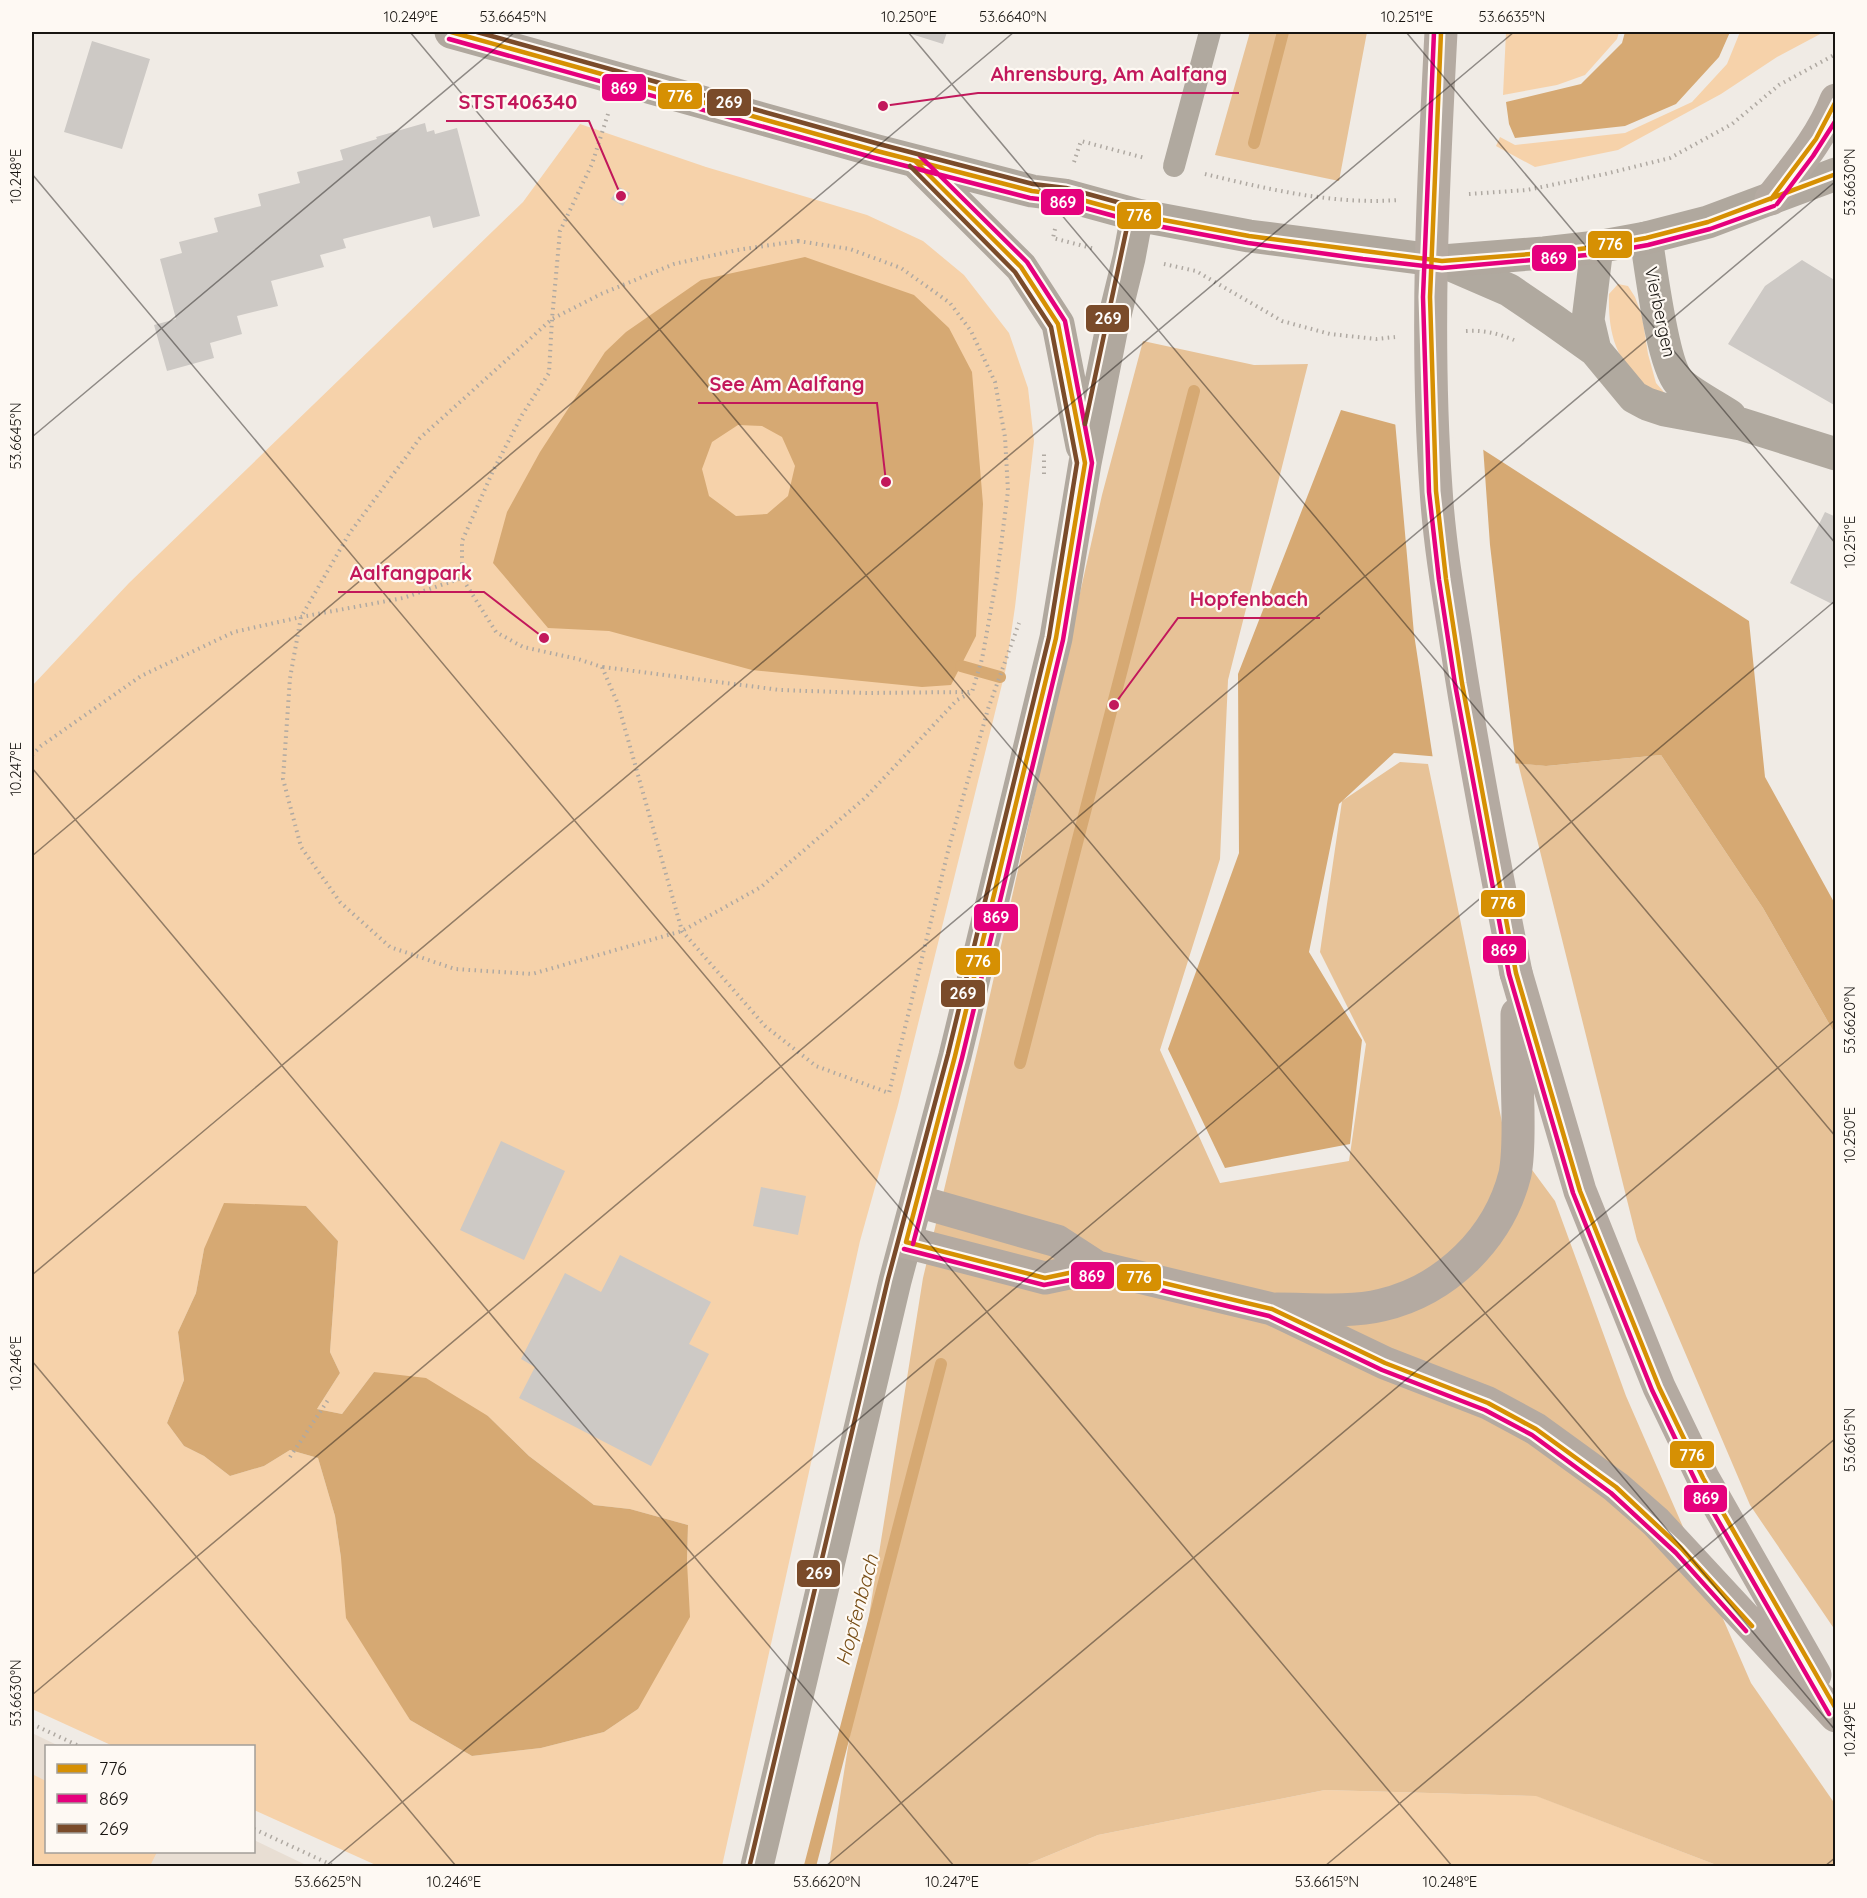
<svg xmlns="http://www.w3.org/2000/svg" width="1867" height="1898" font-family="Quicksand,sans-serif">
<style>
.built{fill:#e8ded3}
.green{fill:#f6d2aa;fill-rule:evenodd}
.forest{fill:#e7c297}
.water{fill:#d6a973;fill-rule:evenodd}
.pier{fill:#f0ebe5}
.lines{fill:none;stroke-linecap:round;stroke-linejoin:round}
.stream{stroke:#d6a973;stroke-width:12}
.building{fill:#cdc9c5}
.path{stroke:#afa9a2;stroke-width:4;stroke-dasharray:1.5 4.5;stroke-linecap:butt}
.lane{stroke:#b0a99f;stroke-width:22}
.street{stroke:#b0a99f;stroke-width:33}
.secondary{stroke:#b0a89e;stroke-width:33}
.primary{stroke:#b4aaa1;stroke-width:33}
.primary-bridge{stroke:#b4aaa1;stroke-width:33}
.bus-1-casing{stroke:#fef9f3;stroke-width:9}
.bus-2-casing{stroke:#fef9f3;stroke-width:9}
.bus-3-casing{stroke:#fef9f3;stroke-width:9}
.bus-1{stroke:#d69003;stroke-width:4.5}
.bus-2{stroke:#e5007d;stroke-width:4.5}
.bus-3{stroke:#7a4b2a;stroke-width:4.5}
.ticks{fill:none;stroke:#181511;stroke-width:1.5;stroke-opacity:0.45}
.labels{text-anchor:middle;stroke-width:4.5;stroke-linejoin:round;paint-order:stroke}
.street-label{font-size:18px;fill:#181511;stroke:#fef9f3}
.water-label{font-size:20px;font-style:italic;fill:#774d15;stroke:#fef9f3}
.leader{fill:none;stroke:#c2185b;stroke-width:2}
.callout-dot{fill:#c2185b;stroke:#fef9f3;stroke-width:2}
.callout-label{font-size:20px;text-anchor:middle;font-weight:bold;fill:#c2185b;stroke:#fef9f3;stroke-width:4.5;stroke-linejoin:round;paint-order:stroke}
.line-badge{stroke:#fef9f3;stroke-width:2}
.badge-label{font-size:16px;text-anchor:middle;font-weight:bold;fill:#fff}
.neatline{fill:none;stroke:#181511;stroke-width:2}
.ticks-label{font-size:15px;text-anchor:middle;fill:#181511}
</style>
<rect width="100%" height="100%" fill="#f0ebe5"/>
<path class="built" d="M32,1733L59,1746H46V1852H254V1840L308,1866H32Z"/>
<path class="green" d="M1506,32H1619L1617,39L1585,75L1557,85L1503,95Z
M1740,32H1824L1777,57L1721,94L1618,150L1535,167L1496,146L1500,137L1515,145L1625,133L1692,102L1727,64Z
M580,124L706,167L867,215L923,241L964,275L1009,333L1028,388L1034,441L1015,607L1006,668L898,1105L860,1241L722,1866H378L254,1810V1746H113L32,1709V686L129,583L523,202ZM271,1206H306L338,1241L330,1352L340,1373L317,1409L342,1414L374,1372L488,1416L529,1456L594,1505L630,1509L688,1525L687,1562L638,1709L604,1732L541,1748L472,1756L410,1720L384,1675L341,1558L335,1516L318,1458L290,1450L264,1466L230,1476L204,1456L184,1446L167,1423L184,1380L178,1332L196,1293L204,1249Z
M1618,284L1628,286L1635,297L1642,316L1648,354L1656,383L1669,398C1661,394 1650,391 1643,385C1615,358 1608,332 1609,294Z
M32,1774L46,1781V1852H157L150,1866H32Z
M1325,1790L1537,1796L1719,1866H1023L1098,1835Z"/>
<path class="forest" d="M1250,32H1367L1339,181L1215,155Z
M1143,341L1254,365L1308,364L1228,680L1220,859L1160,1050L1220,1183L1349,1161L1366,1044L1320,952L1342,801L1400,762L1428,764L1504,1132L1555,1201L1626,1396L1751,1683L1835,1804V1866H1719L1536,1796L1325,1790L1098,1835L1023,1866H829L923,1278L981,1035L1102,495Z
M1661,755L1763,908L1835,1034V1630L1750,1505L1637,1240L1518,763L1546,766Z"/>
<path class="water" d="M1625,32H1730L1719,57L1676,104L1625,126L1515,138L1509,124L1506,102L1581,84L1622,43Z
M805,257L914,295L949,328L972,372L983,504L976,636L951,685L922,687L752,670L609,631L548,628L493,563L507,512L540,452L605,352L626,332L701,280ZM738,425L762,426L782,437L795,466L788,496L767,514L736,516L709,496L702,469L712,442Z
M1341,410L1479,447L1749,621L1765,777L1835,904V1034L1763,908L1661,755L1546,766L1394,753L1339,804L1309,952L1362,1040L1350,1144L1225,1168L1168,1049L1239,853L1238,674Z
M224,1203L306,1206L338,1241L330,1352L340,1373L317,1409L342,1414L374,1372L426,1378L488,1416L529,1456L594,1505L630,1509L688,1525L687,1562L690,1617L638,1709L604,1732L541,1748L472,1756L410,1720L346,1618L341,1558L335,1516L318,1458L290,1450L264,1466L230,1476L204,1456L184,1446L167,1423L184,1380L178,1332L196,1293L204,1249Z"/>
<path class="pier" d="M1395,421L1483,446L1490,545L1516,766L1433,759L1414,634Z"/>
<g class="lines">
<path class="stream" d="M1254,143L1283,32
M961,666L1000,677
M1020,1063L1194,391
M810,1866L941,1364"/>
</g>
<path class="building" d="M905,32H947L943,44Z
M92,41L150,59L122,149L64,132Z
M425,123L427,132L434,130L435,134L457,128L480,216L433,228L430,216L343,239L346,248L320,255L324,267L271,281L278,306L237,316L242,334L210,343L214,358L167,371L154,325L176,319L160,259L182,253L179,242L218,232L214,218L261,206L258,194L300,183L297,172L343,160L340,150L377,139L376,137Z
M619,187L630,193L623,206L611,199Z
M1802,260L1836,281V406L1728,344L1765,286Z
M1825,512L1836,517V606L1790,583Z
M501,1141L565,1171L524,1260L460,1230Z
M761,1187L806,1196L798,1235L753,1226Z
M620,1255L711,1302L689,1344L709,1354L651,1466L519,1398L535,1367L521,1359L565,1273L601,1292Z"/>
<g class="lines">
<path class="path" d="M608,114L592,164L560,231L552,319L549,373L522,415L493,471L462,541V578L496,632L523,647L578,659L602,667L618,704L682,931L765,1026L816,1066L889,1093L950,843L988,709L1019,623
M1074,162L1081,141L1145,158
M1205,174C1267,189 1334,205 1398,200
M1469,194L1527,190L1605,174L1670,158L1732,124L1779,85L1836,54
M1055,229L1053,238L1095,249
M798,241L850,249L901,268L950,303L971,331L995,382L1005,437L1008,491L997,576L982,659L972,692L957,700L865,798L761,887L682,931L532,974L455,969L390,947L340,902L301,847L283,779L290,678L301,617L349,534L420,438L552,319L601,294L674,264L737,250Z
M1164,264L1196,271L1282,321L1330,334L1376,339L1395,337
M1466,331C1483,330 1497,333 1514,340
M1044,474V451
M603,667L780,690L866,693L969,692
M32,755L41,746L141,676L234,632L301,617L403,598L462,578
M290,1457L328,1400
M32,1724L79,1746
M254,1829L334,1866"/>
<path class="lane" d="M1174,166L1210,32"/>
<path class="street" d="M1646,238C1651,268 1662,363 1679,382C1687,391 1718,408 1730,416
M1442,261L1509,290L1553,320L1595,350L1634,397L1647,404L1665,410L1741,424L1836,454
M1595,350L1588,320L1597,247"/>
<path class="secondary" d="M451,32L877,151L1032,191L1064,195L1137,215L1249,236L1442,261L1544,253L1597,247L1646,238L1708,222L1836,174
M916,162L1021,267L1058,324L1082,446
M757,1866L895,1281L955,1056L1056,638L1085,463L1112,327L1129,258L1137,215"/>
<path class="primary" d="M1771,199C1795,168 1822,137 1836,100
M1516,973L1580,1191L1659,1387L1703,1478L1815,1675
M917,1201L1057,1241L1097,1267L1272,1309L1385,1363L1488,1403L1536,1429L1616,1487L1656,1522L1836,1716
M906,1242L1045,1278L1097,1267
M1277,1309C1311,1309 1349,1313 1382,1305C1446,1290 1499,1238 1515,1174C1519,1153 1518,1131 1518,1110C1517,1078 1517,1046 1517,1014"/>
<path class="primary-bridge" d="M1441,32C1433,184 1425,336 1436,489C1439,538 1447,587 1455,636C1472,749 1494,861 1516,973"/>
<g class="bus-1-casing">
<path id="bus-1" d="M451,32L877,151L1032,191L1064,195L1137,215L1249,236L1442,261L1544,253L1597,247L1646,238L1708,222L1836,174
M1441,32L1430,297L1436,491L1446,579L1462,683L1516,973L1580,1191L1659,1387L1703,1478L1836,1709
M1771,199L1816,139L1836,101
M906,1242L955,1056L1056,638L1085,463L1058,324L1021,267L915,161
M906,1242L1045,1278L1097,1267L1272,1309L1385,1363L1488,1403L1536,1429L1616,1487L1681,1548L1752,1626"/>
</g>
<g class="bus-2-casing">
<path id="bus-2" d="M1434,32L1423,297L1429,492L1439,580L1455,684L1509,974L1573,1193L1652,1390L1696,1482L1829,1714
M449,39L875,158L1030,198L1063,202L1136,222L1248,243L1363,259L1442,268L1598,254L1648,245L1710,229L1774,206
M1777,204L1813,156L1836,120
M913,1244L962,1058L1063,640L1092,463L1065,321L1027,262L920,156
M904,1249L1044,1285L1097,1275L1269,1316L1382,1370L1485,1410L1532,1435L1611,1493L1676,1553L1746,1631"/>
</g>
<g class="bus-3-casing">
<path id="bus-3" d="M477,32L879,144L1033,184L1066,188L1139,208
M1085,424L1130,213
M750,1864L888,1279L948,1054L1049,637L1077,463L1051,327L1015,272L910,166"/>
</g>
<use href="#bus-1" class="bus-1"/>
<use href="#bus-2" class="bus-2"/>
<use href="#bus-3" class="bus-3"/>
</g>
<path class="ticks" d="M410,32L1836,1731M908,32L1836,1137M1406,32L1836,544M32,174L1452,1866M32,437L515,32M32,768L954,1866M32,856L1014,32M32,1275L1514,32M32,1361L456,1866M32,1695L1836,181M326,1866L1836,600M826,1866L1836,1019M1325,1866L1836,1438M1825,1866L1836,1857"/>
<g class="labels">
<g class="street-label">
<text transform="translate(1660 312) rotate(78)" y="6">Vierbergen</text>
</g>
<g class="water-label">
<text transform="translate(857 1610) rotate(-75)" y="7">Hopfenbach</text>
</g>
</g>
<path class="leader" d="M883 106L978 93H1239M621 196L589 121H446M886 482L877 403H698M544 638L484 592H338M1114 705L1178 618H1320"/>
<g class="callout-dot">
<circle cx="883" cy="106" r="6"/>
<circle cx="621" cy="196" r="6"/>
<circle cx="886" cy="482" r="6"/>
<circle cx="544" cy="638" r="6"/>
<circle cx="1114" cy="705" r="6"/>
</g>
<g class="callout-label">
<text x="1109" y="81">Ahrensburg, Am Aalfang</text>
<text x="518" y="109">STST406340</text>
<text x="787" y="391">See Am Aalfang</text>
<text x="411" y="580">Aalfangpark</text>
<text x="1249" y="606">Hopfenbach</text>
</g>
<g class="line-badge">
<rect x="601" y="73" width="46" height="29" rx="6" fill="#e5007d"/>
<rect x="657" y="82" width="46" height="28" rx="6" fill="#d69003"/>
<rect x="706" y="88" width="46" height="29" rx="6" fill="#7a4b2a"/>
<rect x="1040" y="188" width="45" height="28" rx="6" fill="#e5007d"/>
<rect x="1116" y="201" width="46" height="29" rx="6" fill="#d69003"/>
<rect x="1587" y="230" width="46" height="29" rx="6" fill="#d69003"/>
<rect x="1531" y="244" width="46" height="28" rx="6" fill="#e5007d"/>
<rect x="1085" y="304" width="45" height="29" rx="6" fill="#7a4b2a"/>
<rect x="1480" y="889" width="46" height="29" rx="6" fill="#d69003"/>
<rect x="973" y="903" width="46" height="29" rx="6" fill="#e5007d"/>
<rect x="1482" y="935" width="45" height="29" rx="6" fill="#e5007d"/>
<rect x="955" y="947" width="46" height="29" rx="6" fill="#d69003"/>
<rect x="940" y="979" width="46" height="29" rx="6" fill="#7a4b2a"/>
<rect x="1070" y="1261" width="45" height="29" rx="6" fill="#e5007d"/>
<rect x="1116" y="1263" width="46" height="29" rx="6" fill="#d69003"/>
<rect x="1669" y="1440" width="46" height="29" rx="6" fill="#d69003"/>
<rect x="1683" y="1484" width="45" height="29" rx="6" fill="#e5007d"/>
<rect x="796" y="1559" width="45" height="29" rx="6" fill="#7a4b2a"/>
</g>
<g class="badge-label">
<text x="624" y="94">869</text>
<text x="680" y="102">776</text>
<text x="729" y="108">269</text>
<text x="1063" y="208">869</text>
<text x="1139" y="221">776</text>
<text x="1610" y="250">776</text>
<text x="1554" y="264">869</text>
<text x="1108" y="324">269</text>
<text x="1503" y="909">776</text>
<text x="996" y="923">869</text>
<text x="1504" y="956">869</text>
<text x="978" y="967">776</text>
<text x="963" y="999">269</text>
<text x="1092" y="1282">869</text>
<text x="1139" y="1283">776</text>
<text x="1692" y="1461">776</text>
<text x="1706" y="1504">869</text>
<text x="819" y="1579">269</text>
</g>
<rect width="1867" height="1898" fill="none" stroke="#fef9f3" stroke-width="66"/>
<rect x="45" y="1745" width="210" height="108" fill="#fef9f3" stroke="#a29e99" stroke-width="1.5"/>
<rect x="57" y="1764" width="30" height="9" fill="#d69003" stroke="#a29e99" stroke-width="1.5"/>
<text x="99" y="1775" font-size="18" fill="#181511">776</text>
<rect x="57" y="1794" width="30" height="9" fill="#e5007d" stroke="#a29e99" stroke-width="1.5"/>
<text x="99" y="1805" font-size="18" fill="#181511">869</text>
<rect x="57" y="1824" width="30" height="9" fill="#7a4b2a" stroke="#a29e99" stroke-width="1.5"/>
<text x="99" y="1835" font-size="18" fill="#181511">269</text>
<rect x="33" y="33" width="1801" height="1832" class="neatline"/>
<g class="ticks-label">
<text x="411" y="22">10.249°E</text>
<text x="513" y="22">53.6645°N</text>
<text x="909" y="22">10.250°E</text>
<text x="1013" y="22">53.6640°N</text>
<text x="1407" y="22">10.251°E</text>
<text x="1512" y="22">53.6635°N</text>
<text transform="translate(16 176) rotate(-90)" y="5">10.248°E</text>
<text transform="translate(1850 182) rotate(-90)" y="5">53.6630°N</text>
<text transform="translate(16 436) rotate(-90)" y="5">53.6645°N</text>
<text transform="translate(1850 542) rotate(-90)" y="5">10.251°E</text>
<text transform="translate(16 769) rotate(-90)" y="5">10.247°E</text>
<text transform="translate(1850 1020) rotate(-90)" y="5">53.6620°N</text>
<text transform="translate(1850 1135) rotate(-90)" y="5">10.250°E</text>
<text transform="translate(16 1363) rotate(-90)" y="5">10.246°E</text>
<text transform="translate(1850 1440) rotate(-90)" y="5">53.6615°N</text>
<text transform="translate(16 1693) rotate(-90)" y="5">53.6630°N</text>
<text transform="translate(1850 1729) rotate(-90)" y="5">10.249°E</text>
<text x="328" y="1887">53.6625°N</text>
<text x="454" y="1887">10.246°E</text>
<text x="827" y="1887">53.6620°N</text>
<text x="952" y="1887">10.247°E</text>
<text x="1327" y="1887">53.6615°N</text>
<text x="1450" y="1887">10.248°E</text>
</g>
</svg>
